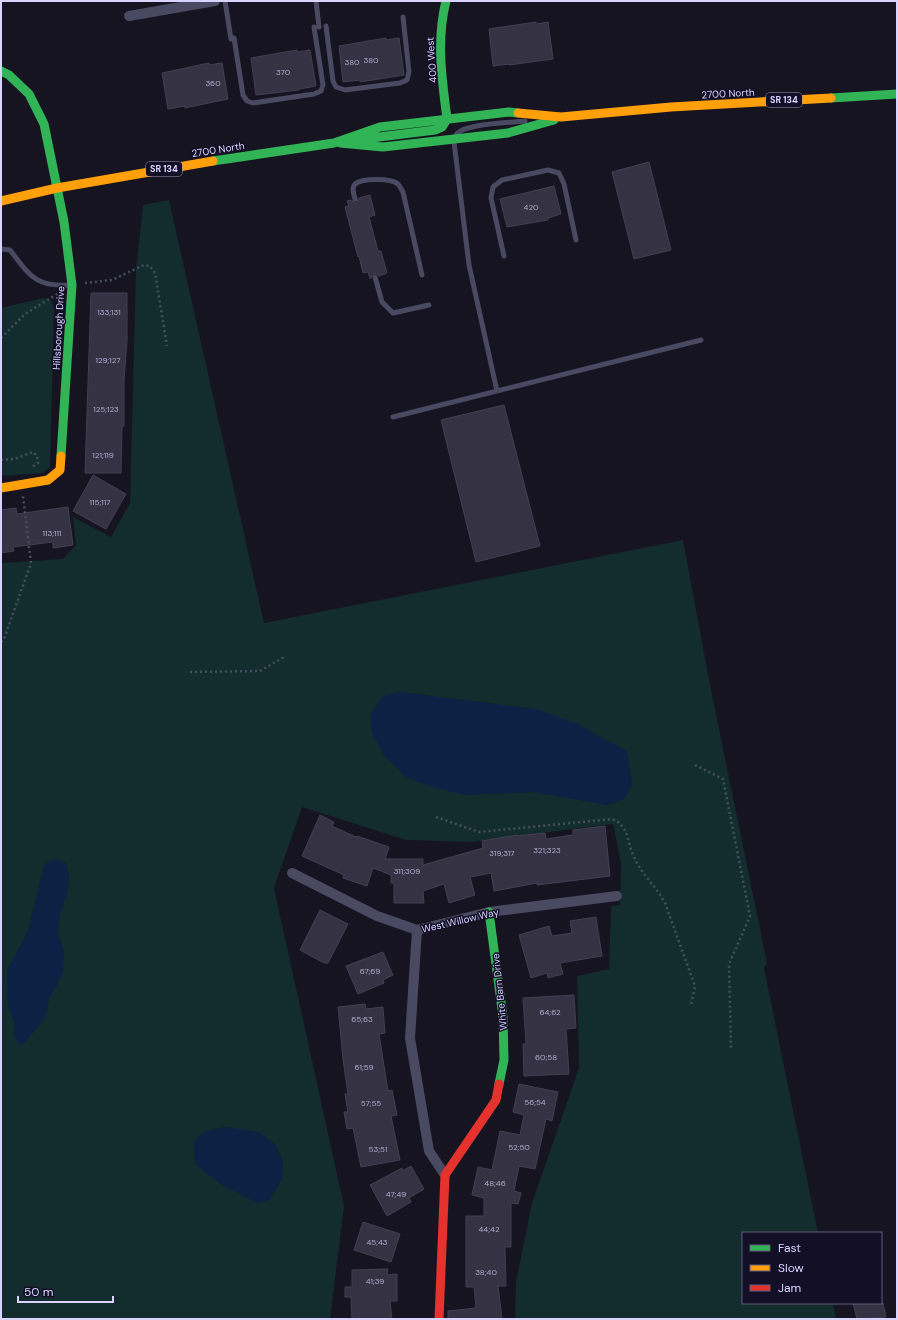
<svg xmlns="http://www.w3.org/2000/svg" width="898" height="1320" font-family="'DM Sans',sans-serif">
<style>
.green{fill:#132c2d}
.water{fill:#0d2144}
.building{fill:#343243;stroke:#433f54}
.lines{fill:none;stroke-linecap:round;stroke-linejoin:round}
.path{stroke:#44505f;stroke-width:2.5;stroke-dasharray:2 3;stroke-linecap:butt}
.lane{stroke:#4a4962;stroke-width:5}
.street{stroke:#4a4962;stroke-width:10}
.fast{stroke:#30b455;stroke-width:9}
.slow{stroke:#ff9f0a;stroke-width:9}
.jam{stroke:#e5322d;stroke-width:9}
.labels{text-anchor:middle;stroke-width:3;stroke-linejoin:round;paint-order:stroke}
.number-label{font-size:8px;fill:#b0acd0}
.shield{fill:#130f26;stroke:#9e99be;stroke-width:1}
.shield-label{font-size:9px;font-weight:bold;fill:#d9d4ff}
.street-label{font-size:10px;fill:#d9d4ff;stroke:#130f26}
</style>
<rect width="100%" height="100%" fill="#161421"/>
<path class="green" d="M169,200L264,623L683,540L710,685L767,963L764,968L818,1233H743V1303H833L836,1319H515L516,1282L532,1203L579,1068L577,976L609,969L611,906L620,905L621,863L613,824L471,842L406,840L302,807L274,888L344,1206L330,1319H1V563L63,559L76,545L73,517L111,537L130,503L136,270L143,205Z
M43,298L52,301L54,308L50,467L43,473L1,476V308Z"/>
<path class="water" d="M400,692L537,709L577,724L627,751L632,786L624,799L607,805L533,792L465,795L432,787L406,777L384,755L372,733L370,715L383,696Z
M56,859L66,863L69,876L67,893L60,914L58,933L64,952L63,973L49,1000L44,1020L23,1044H18L14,1036V1023L8,1004L7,970L28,931L45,863Z
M225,1127L259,1132L276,1145L283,1163L282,1180L269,1200L257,1203L222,1185L196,1165C190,1136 197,1132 225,1127Z"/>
<path class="building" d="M536,22V24L548,22L553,59L509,65V64L493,66L489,29Z
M386,38V40L399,38L404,75L360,82V80L343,82L339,46Z
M297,50L298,52L310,50L316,86L299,89V90L256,95L251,58Z
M209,63V65L222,63L228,99L185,108V106L168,109L162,73Z
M649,162L671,250L634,259L612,172Z
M554,186L561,214L548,218V220L507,227L500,199Z
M370,195L375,215L369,217L378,251H381L387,273L379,276L377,274L374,273L370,279L368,272L363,273L359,256L358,257L345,207L349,206L347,201L351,200L356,203L359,198Z
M91,293H127V340L124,381V426H122L121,473H85Z
M504,405L540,546L476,562L441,420Z
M93,475L126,494L106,529L73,511Z
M68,507L73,545L53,548V542L13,547L14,551L1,553V510L16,508L17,514Z
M320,815L334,822L332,826L356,837L357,836L389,847L385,859H423V865L483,848L482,841L517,835V836L545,833L546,839L573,835V830L605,826L610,876L537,885V883L494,891L491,873L470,877L475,895L449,903L444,884L423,891L424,903H394V883H391V875L373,868L367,886L343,878L344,875L302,856Z
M320,910L348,924L328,963H324L300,950Z
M596,917L602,956L560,963L563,974L548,978L547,973L531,978L519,935L549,926L552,936L572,933L570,921Z
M383,952L393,975L383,980L384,983L358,994L346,966Z
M574,995L576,1028L566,1029L569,1074L524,1076L523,1044H526L523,998Z
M365,1004L366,1009L383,1007L385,1033L379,1034L388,1091L392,1090L397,1115L391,1116L400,1160L361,1167L353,1128L347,1129L344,1112H348L345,1094H348L343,1059L338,1007Z
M519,1084L558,1092L552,1121L546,1119L535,1169L519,1166L514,1191L521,1193L518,1204L511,1203V1247H505L506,1286H498L502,1319H448V1311L476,1308L474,1287H466V1216H484V1198L472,1195L478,1167L492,1170L500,1131L520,1135L524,1115L513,1112Z
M411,1166L424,1189L409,1198L411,1202L387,1216L370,1185L402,1168V1171Z
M363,1222L400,1234L391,1262L354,1250Z
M388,1269L387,1275L397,1274V1301H390L392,1319H352L351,1297H345V1287H352V1270Z
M853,1303H883L886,1317L857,1319Z"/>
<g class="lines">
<path class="path" d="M85,283L112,280L144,265L150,266L155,273L167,346
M1,338L25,314L59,293
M1,460L14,459L33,452L37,456L38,463L31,468
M1,642L4,639L31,563L23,496
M190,672L260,671L286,656
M695,765L723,779L750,916L729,964L731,1048
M436,817L479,832L612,819C629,825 627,843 634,857C642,875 656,886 665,903L695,986L691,1005"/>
<path class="lane" d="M225,1L231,39
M316,1L319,27
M326,26L333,81L336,87L345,90L400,83L407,80L409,72L403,17
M234,38L243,95L247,101L253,103L314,94L321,91L323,85L314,27
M456,135C463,123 511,123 525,121
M454,142L469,265L497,391
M355,199C354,194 351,188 355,184C362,178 391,178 398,184C400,186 401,189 403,192L422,275
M1,249L10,250C30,276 35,287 71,285
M504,256L491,198L493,187L502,180L548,170L559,173L564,184L576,240
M375,277L382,302L393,313L429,305
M393,417L701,340"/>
<path class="street" d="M129,16L215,1
M292,873L377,916L417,930L489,912L617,896
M417,930L410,1038L429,1151L445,1175"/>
<path class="fast" d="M1,71L9,75L29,94L44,124L64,222L72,285L61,456
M831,98L897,94
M355,140L435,130L442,127L447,119C442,79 436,41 446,1
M340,143L383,147L508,133L554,120
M213,161L334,143L380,127L509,112L518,113
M489,912L503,1017L504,1060L499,1084"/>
<path class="slow" d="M518,113L561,117L671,107L831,98
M1,201L57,188L213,161
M1,488L48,480L60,470L61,456"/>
<path class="jam" d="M439,1319L445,1175L496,1100L499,1084"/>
</g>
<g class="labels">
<g class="number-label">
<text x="371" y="63">380</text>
<text x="352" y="65">380</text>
<text x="283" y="75">370</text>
<text x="213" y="86">360</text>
<text x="531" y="210">420</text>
<text x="109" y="315">133;131</text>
<text x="108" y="363">129;127</text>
<text x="106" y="412">125;123</text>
<text x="103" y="458">121;119</text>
<text x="100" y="505">115;117</text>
<text x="52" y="536">113;111</text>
<text x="547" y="853">321;323</text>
<text x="502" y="856">319;317</text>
<text x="407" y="874">311;309</text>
<text x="370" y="974">67;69</text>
<text x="550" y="1015">64;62</text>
<text x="362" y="1022">65;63</text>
<text x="546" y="1060">60;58</text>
<text x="364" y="1070">61;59</text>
<text x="535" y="1105">56;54</text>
<text x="371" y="1106">57;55</text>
<text x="519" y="1150">52;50</text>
<text x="378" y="1152">53;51</text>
<text x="495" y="1186">48;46</text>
<text x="396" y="1197">47;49</text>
<text x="489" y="1232">44;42</text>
<text x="377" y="1245">45;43</text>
<text x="486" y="1275">38;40</text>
<text x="375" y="1284">41;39</text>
</g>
<g class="shield">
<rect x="766" y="93" width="36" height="14" rx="3"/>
<rect x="146" y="162" width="36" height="14" rx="3"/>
</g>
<g class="shield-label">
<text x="784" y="103">SR 134</text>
<text x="164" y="172">SR 134</text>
</g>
<g class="street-label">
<text transform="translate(431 60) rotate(-94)" y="4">400 West</text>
<text transform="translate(728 93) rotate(-3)" y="4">2700 North</text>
<text transform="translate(218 149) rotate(-9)" y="4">2700 North</text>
<text transform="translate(58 328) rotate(-87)" y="4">Hillsborough Drive</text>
<text transform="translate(460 920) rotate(-13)" y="4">West Willow Way</text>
<text transform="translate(499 992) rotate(-96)" y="4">White Barn Drive</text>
</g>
</g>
<rect width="898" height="1320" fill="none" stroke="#d9d4ff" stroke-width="4"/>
<rect x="742" y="1232" width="140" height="72" fill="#130f26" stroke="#625e7d"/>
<rect x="750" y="1245" width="20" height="6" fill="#30b455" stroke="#625e7d"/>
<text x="778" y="1252" font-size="12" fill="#d9d4ff">Fast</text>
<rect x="750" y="1265" width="20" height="6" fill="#ff9f0a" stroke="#625e7d"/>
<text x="778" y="1272" font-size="12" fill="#d9d4ff">Slow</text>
<rect x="750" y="1285" width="20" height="6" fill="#e5322d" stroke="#625e7d"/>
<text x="778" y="1292" font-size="12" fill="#d9d4ff">Jam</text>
<path d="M18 1296v6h95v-6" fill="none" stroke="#d9d4ff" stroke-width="2"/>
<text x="24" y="1296" font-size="12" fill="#d9d4ff" stroke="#130f26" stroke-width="3" paint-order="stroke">50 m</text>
</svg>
